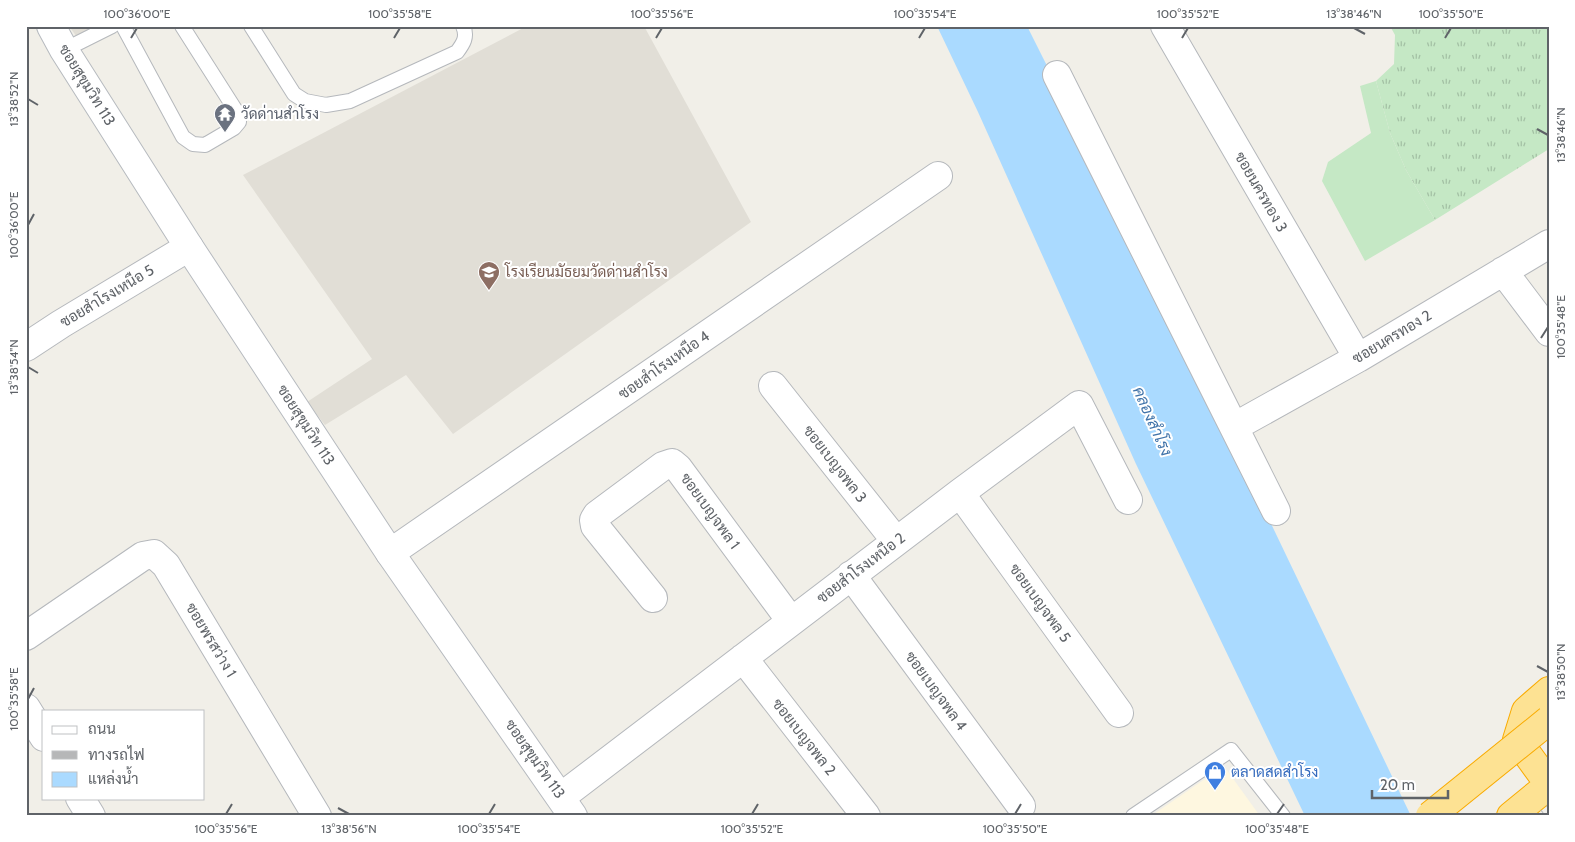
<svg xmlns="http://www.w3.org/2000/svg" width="1575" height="842" font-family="Cabin,Sarabun,sans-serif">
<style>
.commercial{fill:#fef7e0}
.education{fill:#e1ded6}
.grass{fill:url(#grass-tufts)}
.garden{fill:#c5e8c5}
.water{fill:#aadaff}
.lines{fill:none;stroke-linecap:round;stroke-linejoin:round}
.lane-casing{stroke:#b5b8bc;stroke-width:16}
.street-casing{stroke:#b5b8bc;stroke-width:30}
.secondary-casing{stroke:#b6babf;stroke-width:30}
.highway-casing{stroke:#f9ab00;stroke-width:30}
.lane{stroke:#fff;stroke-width:14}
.street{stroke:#fff;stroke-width:28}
.secondary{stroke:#fff;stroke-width:28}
.highway{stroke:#fde293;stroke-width:28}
.rail{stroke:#b6b7b8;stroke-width:4;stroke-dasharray:1 6;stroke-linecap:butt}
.highway-bridge-casing{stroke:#f9ab00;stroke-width:30;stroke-linecap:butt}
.highway-bridge{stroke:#fde293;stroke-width:28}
.ticks{fill:none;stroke:#5f6368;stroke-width:2}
.labels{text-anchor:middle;stroke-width:4;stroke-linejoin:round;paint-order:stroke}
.street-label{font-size:15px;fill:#5f6368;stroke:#fff}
.worship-label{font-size:15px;fill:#5b616d;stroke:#fff;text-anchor:start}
.education-label{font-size:15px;fill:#785e54;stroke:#fff;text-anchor:start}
.shop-label{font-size:15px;fill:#366cbe;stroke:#fff;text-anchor:start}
.water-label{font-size:16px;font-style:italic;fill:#4174aa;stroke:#fff}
.neatline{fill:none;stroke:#5f6368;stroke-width:2}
.ticks-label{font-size:12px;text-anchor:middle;fill:#5f6368}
</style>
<defs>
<pattern id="grass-tufts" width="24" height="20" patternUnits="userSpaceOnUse" patternTransform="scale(1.25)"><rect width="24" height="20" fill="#c5e8c5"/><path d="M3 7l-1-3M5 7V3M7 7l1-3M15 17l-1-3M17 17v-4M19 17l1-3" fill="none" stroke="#a3c0a4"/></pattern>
</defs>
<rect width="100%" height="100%" fill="#f1efe8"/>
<path class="commercial" d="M1224,766L1260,816H1151Z"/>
<path class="education" d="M69,26H118L84,47Z
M527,26H644L751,222L453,434L406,375L325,425L307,402L372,359L243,175Z"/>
<path class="grass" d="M1390,26H1549V149L1435,220L1406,170L1390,133L1376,81L1394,64L1395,35Z"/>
<path class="garden" d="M1376,81L1390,133L1406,170L1435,220L1365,261L1322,181L1328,162L1371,133L1360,86Z"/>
<path class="water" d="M937,26H1027L1153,277L1411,816H1305L1136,464L978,112Z"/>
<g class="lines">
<g class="lane-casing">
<path id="lane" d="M123,26L183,137L193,144L205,145L234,128L239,122L238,114L182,26
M251,26L294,94L305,101L326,105L350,101L457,52C463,44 468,37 463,26
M64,50L112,26
M1133,816L1231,750L1283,816"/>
</g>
<g class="street-casing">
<path id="street" d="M1165,26L1358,358
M1057,75L1276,511
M1503,271L1549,332
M26,347L61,324L189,247
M773,386L896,541
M1234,427L1358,358L1549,244
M960,493L1119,713
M390,553L938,176
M851,575L1021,806
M653,598L595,526L594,520L597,515L663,466L672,463L678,468L791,621
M26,636L143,556L154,554L166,565L317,816
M743,658L866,816
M26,708L44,737
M561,797L960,493L1079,405L1128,500
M80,798L91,816"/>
</g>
<g class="secondary-casing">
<path id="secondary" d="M51,26L64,50L189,247L390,553L573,816"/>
</g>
<g class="highway-casing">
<path id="highway" d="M1549,691L1526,711L1517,740L1549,784
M1511,816L1549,785"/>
</g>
<use href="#lane" class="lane"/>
<use href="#street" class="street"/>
<use href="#secondary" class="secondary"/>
<use href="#highway" class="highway"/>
<path class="rail" d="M1442,816L1549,719
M1536,816L1549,806"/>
<g class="highway-bridge-casing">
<path id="highway-bridge" d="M1430,816L1549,720"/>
</g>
<use href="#highway-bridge" class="highway-bridge"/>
</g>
<path class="ticks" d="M1354,28L1365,34M131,38L137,28M394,38L400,28M656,38L662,28M919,38L925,28M1182,38L1188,28M1445,38L1451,28M28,99L38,105M1537,129L1548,135M28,225L34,214M1541,338L1548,327M28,367L38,373M1537,666L1548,672M28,699L34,688M338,808L349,814M226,814L232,804M489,814L495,804M752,814L758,804M1015,814L1021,804M1277,814L1284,804"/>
<defs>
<g id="temple-pin" transform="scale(1.125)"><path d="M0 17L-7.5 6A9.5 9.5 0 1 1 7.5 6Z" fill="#6b7280" stroke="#fff"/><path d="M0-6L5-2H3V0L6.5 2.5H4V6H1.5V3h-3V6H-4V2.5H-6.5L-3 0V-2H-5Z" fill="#fff"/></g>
<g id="school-pin" transform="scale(1.125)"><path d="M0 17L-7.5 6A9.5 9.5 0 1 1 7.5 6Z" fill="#8d6e63" stroke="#fff"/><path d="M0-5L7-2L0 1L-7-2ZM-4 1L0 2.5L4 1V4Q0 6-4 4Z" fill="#fff"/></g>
<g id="shop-pin" transform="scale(1.125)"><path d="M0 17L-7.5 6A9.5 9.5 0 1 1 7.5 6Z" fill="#3f7fe0" stroke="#fff"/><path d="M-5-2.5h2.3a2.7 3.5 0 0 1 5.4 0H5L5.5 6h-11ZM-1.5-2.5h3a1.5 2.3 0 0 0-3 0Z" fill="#fff"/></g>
</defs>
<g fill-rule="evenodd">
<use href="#temple-pin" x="225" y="114"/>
<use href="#school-pin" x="489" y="272"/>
<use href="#shop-pin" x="1215" y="772"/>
</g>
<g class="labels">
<g class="street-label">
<text transform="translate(87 85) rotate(58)" y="5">ซอยสุขุมวิท 113</text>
<text transform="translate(1261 192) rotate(60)" y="5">ซอยนครทอง 3</text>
<text transform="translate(107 296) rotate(-31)" y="5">ซอยสำโรงเหนือ 5</text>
<text transform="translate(1392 337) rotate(-31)" y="5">ซอยนครทอง 2</text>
<text transform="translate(664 365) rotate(-35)" y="5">ซอยสำโรงเหนือ 4</text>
<text transform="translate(306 425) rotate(57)" y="5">ซอยสุขุมวิท 113</text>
<text transform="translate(835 464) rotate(52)" y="5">ซอยเบญจพล 3</text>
<text transform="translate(710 511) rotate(54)" y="5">ซอยเบญจพล 1</text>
<text transform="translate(861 568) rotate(-37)" y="5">ซอยสำโรงเหนือ 2</text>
<text transform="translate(1040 603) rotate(54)" y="5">ซอยเบญจพล 5</text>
<text transform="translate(211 640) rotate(59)" y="5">ซอยพรสว่าง 1</text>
<text transform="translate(936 691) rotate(54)" y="5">ซอยเบญจพล 4</text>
<text transform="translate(804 737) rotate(52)" y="5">ซอยเบญจพล 2</text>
<text transform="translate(535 759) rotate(55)" y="5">ซอยสุขุมวิท 113</text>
</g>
<g class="worship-label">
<text x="241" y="119">วัดด่านสำโรง</text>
</g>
<g class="education-label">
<text x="505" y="277">โรงเรียนมัธยมวัดด่านสำโรง</text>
</g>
<g class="shop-label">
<text x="1231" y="777">ตลาดสดสำโรง</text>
</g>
<g class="water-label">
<text transform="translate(1153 421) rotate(66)" y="6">คลองสำโรง</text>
</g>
</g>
<rect width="1575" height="842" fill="none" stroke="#ffffff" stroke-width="55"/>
<rect x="42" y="710" width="162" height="90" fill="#ffffff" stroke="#bfc1c3"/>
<rect x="52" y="726" width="25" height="8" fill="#ffffff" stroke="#bfc1c3"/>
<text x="88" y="734" font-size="15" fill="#5f6368">ถนน</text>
<rect x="52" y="751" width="25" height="8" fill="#b6b7b8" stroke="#bfc1c3"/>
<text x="88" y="760" font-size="15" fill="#5f6368">ทางรถไฟ</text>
<rect x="52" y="772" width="25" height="15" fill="#aadaff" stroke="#bfc1c3"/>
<text x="88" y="784" font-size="15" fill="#5f6368">แหล่งน้ำ</text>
<path d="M1372 790v8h76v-8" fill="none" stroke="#5f6368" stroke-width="2.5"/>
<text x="1380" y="790" font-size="15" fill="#5f6368" stroke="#ffffff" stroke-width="4" paint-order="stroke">20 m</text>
<rect x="28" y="28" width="1520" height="786" class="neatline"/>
<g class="ticks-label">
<text x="137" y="18">100°36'00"E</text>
<text x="400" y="18">100°35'58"E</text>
<text x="662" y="18">100°35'56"E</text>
<text x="925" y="18">100°35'54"E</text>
<text x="1188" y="18">100°35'52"E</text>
<text x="1354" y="18">13°38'46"N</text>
<text x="1451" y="18">100°35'50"E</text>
<text transform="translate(14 99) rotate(-90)" y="4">13°38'52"N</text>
<text transform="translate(1561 135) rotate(-90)" y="4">13°38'46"N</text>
<text transform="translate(14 225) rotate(-90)" y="4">100°36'00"E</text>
<text transform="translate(1561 327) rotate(-90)" y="4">100°35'48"E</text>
<text transform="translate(14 367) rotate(-90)" y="4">13°38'54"N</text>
<text transform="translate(1561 672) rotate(-90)" y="4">13°38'50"N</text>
<text transform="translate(14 699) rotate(-90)" y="4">100°35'58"E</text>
<text x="226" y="833">100°35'56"E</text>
<text x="349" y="833">13°38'56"N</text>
<text x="489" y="833">100°35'54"E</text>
<text x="752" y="833">100°35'52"E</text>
<text x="1015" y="833">100°35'50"E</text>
<text x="1277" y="833">100°35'48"E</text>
</g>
</svg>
